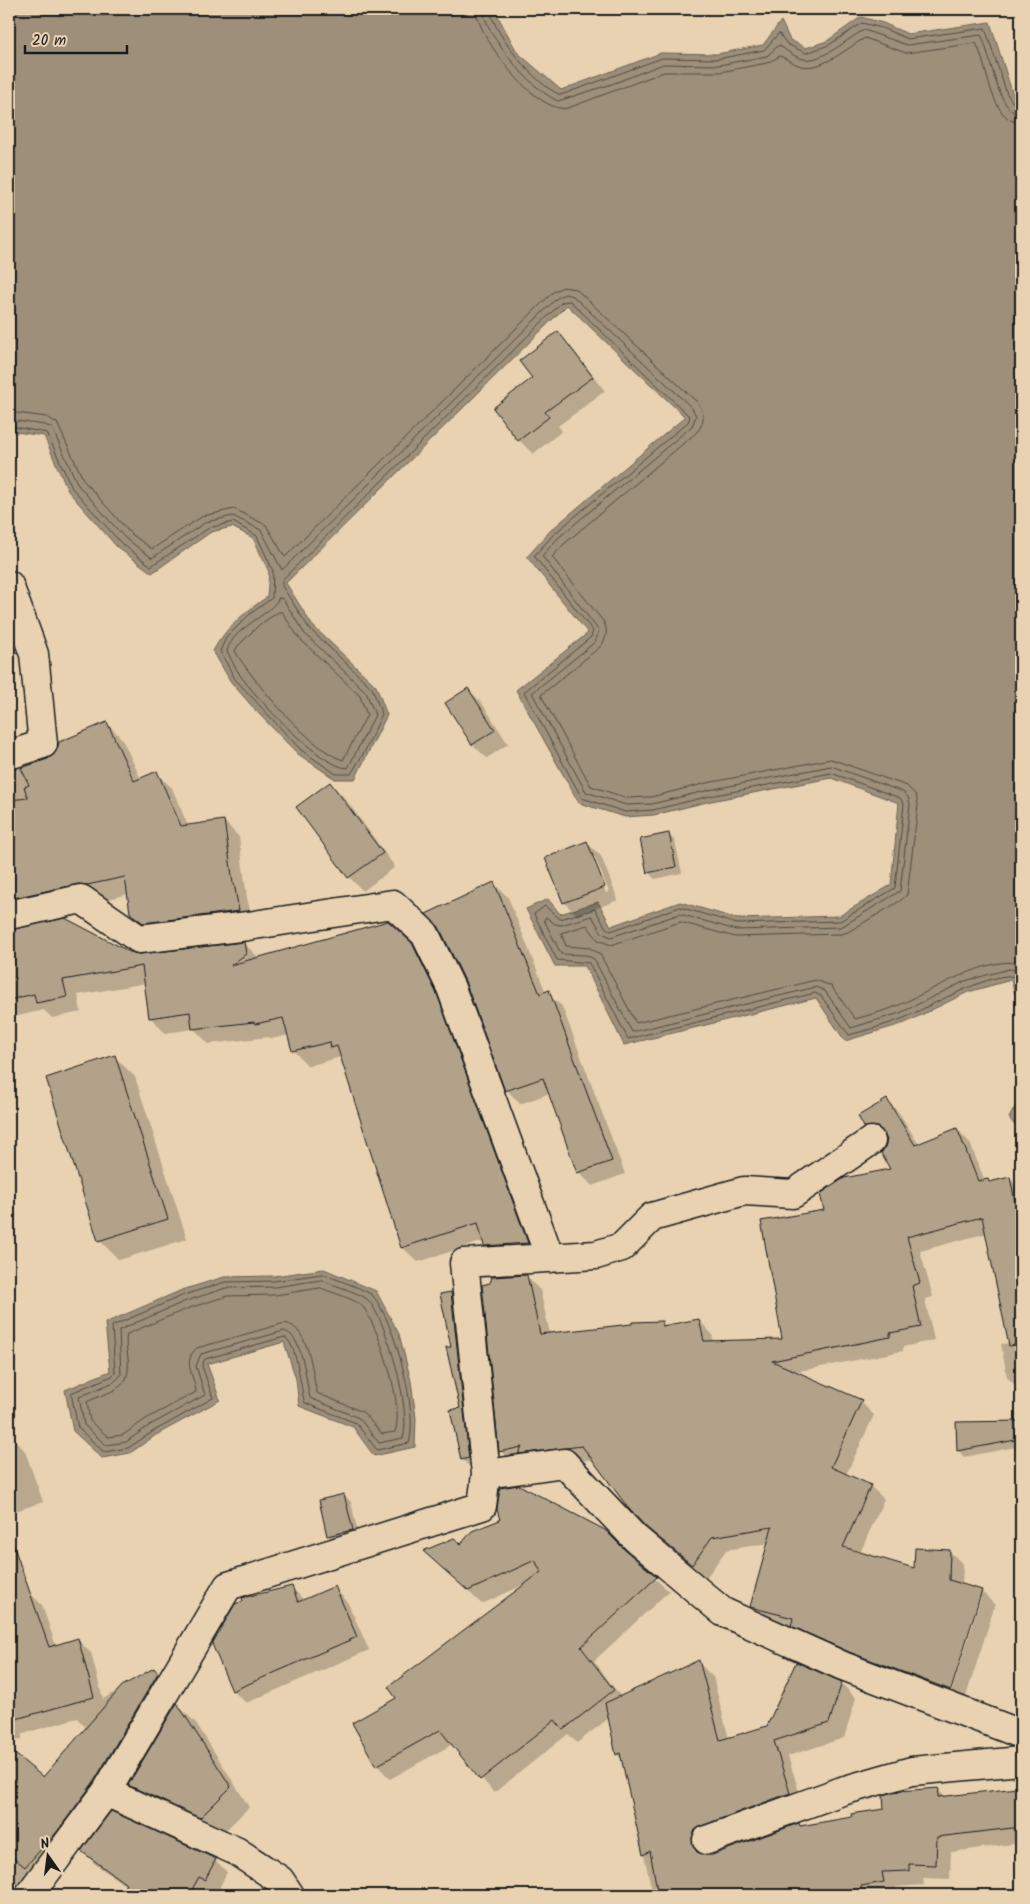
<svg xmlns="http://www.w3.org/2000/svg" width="1030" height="1904" font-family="Kalam,sans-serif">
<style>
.water{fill:#9d8f7a;stroke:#696154}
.shadow{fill:#0003;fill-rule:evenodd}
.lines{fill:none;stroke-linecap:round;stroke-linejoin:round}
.shore{stroke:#504a42;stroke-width:1}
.building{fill:#b2a28a;stroke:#1c1c1c}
.minor-casing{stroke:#1c1c1c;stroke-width:31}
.minor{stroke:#e8d2b1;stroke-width:28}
</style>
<rect width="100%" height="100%" fill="#e8d2b1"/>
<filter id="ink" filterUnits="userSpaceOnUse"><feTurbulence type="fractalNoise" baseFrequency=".02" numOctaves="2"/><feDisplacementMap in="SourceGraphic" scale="10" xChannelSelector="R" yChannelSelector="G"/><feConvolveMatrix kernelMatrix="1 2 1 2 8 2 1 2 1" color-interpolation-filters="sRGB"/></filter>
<g filter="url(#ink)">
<path class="water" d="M9,9H494L517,52L561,90L661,53L717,54L763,45L781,21L790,40L806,48L827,41L861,17L883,23L908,34L990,22L1012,92L1021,107V1016L1011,980L968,992L905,1023L845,1041L816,998L624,1045L585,966H555L526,909L548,899L560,914L598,902L611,926L680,902L738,919L839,916L891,885L899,803L831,778L711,801L654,815L625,817L579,803L516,690L588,633L527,557L551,530L685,417L567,305L286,583L312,625L376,686L387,715L355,779H335L298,754L257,712L231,682L213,651C226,627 245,612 267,597L269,572L253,538L232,527L211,532L152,573L117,547L68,491L44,436L9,431Z
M1021,1096V1133L1009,1118Z
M324,1269L376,1291L399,1334L411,1381L416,1418L415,1447L374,1456L353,1427L299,1406L296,1379L284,1342L207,1364L220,1400L156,1435L130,1453L102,1458L73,1431L65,1390L110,1371L105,1323L182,1290L224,1277L274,1276Z"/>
<path class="shadow" d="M558,333L571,347L605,391L558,426L562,431L533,454L519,440L534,379Z
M468,689L482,703L508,744L487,758L473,745L446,703Z
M107,723L122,739L141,779L156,773L172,788L188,826L224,821L239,837L247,898L254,926L146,929L131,913L128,894L9,926V931L140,956L244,943L259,958L411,944L427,960L542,1258L500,1261L485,1246L484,1241L418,1262L402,1247L341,1057L308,1066L293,1050L289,1035L271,1039L269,1037L209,1044L194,1029L165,1033L150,1017L146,983L78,995L81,1012L52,1018L44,1010L9,1018V823L60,805L56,790L10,801L9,771L48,760Z
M330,784L344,797L395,867L363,891L349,877L298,808Z
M668,834L675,841L682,873L655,879L648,872Z
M587,843L601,856L618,900L577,916L564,902ZM592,857H595L609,892L606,893Z
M494,884L508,897L546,993L562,1006L625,1174L592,1186L579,1172L550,1093L520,1104L507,1090Z
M115,1057L135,1077L187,1239L119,1260L99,1240Z
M887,1100L900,1114L919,1145L957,1129L970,1143L985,1181L990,1183L1010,1179L1021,1190V1391L1007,1377L1001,1344L1010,1343L987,1233L920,1251L933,1297L925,1299L934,1340L903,1347V1351L795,1372L861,1402L874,1415L846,1475L870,1486L884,1499L860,1553L915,1569L949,1551L963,1564L962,1586L981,1591L995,1605L964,1703L806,1639L795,1628L765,1620L752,1607L769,1543L726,1550L706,1578L647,1526L594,1459L533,1467L514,1465L501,1451L491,1284L526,1276L540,1290L550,1334L661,1322L666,1326L699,1320L712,1334L714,1342L784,1340L825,1211L892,1170L886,1148L888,1140H879L865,1126ZM978,1598H981L950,1697L947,1696Z
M451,1293L465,1307L476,1473L462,1459L461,1409L452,1348Z
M958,1423H1021V1446L964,1457L958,1450Z
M12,1437L25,1451L43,1502L9,1513V1438Z
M344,1495L351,1502L359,1537L335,1542L328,1535Z
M461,1546L627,1554L669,1591L594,1661L621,1697L698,1662L713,1677L729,1739L768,1727L797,1664L842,1684L856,1698L844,1738L788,1756L804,1808L706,1853V1857L801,1827L853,1818L886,1810L938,1790L946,1797L1021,1788V1843L951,1852L950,1879L923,1878L924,1885L896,1887L898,1895H653L622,1760L617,1754L609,1718L577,1743L568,1734L494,1793L453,1744L390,1779L377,1765L398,1698L525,1584L482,1604L438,1564Z
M291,1587L304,1600L334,1588L347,1601L369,1650L246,1703L233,1691Z
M29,1592L42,1605L56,1646L78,1640L91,1653L103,1699L154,1669L170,1685L18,1895H9V1763L17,1758L43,1779L87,1729L77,1718L22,1734V1739L9,1741V1672L16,1671L25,1658L9,1611V1601Z
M177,1705L196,1723L249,1807L220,1836L149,1804L130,1785Z
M83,1851L215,1860L227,1872L218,1891L212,1889L208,1895H128L123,1891L126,1886L95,1864Z"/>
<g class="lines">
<path class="shore" d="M476,9C477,37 537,115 568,108L664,72H720L767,63L780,56C787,59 794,64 801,66C823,71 848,47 865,38L906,53L976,43C988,65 990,122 1021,123
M483,9C485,36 533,91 558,101L612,84L663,64L719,65L767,56L779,45C785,50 795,57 803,59C822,63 848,38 864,30L907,45L981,35C991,53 997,114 1021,115
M490,9C493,34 537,87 561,95L662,58L717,59L764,50L779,33L787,44L806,53L829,45L862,23L882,28L908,39L985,28L1007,94L1016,107L1021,109
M9,412L47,417L57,423L84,481L130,533L152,549L203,516L234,509L266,525L285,557L553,292L563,287L576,289L698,403C705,413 705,422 697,432L564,544L552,557L603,621C608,629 607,638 601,646L541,695L591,786L627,798L651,797L707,783L831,759L907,786L916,795L918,805L907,895L900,901L848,932L841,934L735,937L680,922L611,945L598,940L587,925L561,933L566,946L590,948L600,954L636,1023L816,980L831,986L855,1019C869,1015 885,1011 899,1005C925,994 996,951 1021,965
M9,420L45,425L52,428L78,485L125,538L152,558L206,522L233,516L261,530L282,570L558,297L565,294L573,296L692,408L696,416L692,426L558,538L542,556L599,631L595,642L532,693L586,792L626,805L652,804L709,790L831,766L903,792L908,797L910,804L900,891L841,927L736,930L680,914L611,937L602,933L592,916L561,925L555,924L546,917L544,920L561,954L586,955L594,959L632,1032L816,987L825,991L851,1028L900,1013L965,981L1009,969L1016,970L1021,976
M9,426L47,433L72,488L121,543L151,566L209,528L233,522L257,536L273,571L272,598L250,614L226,638L220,651L235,679L301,750L336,774H351L365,751L382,714L372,688L309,628L282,586V580L562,302L570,301L690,417L688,422L554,534L534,556L593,631L591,637L524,692L582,798L625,812L653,810L710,796L831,773L900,798L904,804L895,888L840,921L737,924L680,907L611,931L606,928L595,909L560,919L545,906L534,914L557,960L589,963L628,1039L815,993L821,996L849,1035C867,1030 887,1025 904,1018C922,1010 1002,966 1016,978L1021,997
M279,598L283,599L304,633L366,692L375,715L348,768C321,768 256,698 240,675C235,668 231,659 227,651C233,627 269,617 279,598Z
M279,612H282L299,638L360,696L367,715L343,760C313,752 251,679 235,651L237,647L259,625Z
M323,1274C332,1278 368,1290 373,1296C394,1320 419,1413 409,1443L377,1450L356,1423L305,1403C300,1389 298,1343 284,1337L205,1359L202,1366L213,1398L154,1431L128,1448L104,1452L78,1428L71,1393L112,1376L115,1373L112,1326L184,1295L225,1282L274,1281Z
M322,1280C332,1285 361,1293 368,1300C387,1320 412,1412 403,1438L379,1443L359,1418L310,1398C306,1382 303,1335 284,1331L201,1354L196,1366L205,1395L150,1425L126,1442L106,1445L84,1425L79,1397L114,1382L121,1375L119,1330L186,1301L226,1288L275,1287Z
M321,1288C330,1292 358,1300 363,1307C379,1328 405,1408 395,1432L382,1434L363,1412L317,1393C312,1373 310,1328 285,1323L197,1348C181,1362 195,1376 196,1392L146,1419L123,1435L108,1437L90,1421L87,1402C112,1389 131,1392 128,1358C127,1350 125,1341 127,1334L189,1308L227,1296L275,1295Z"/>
</g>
<path class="building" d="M558,331L593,377L545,412L549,417L518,441L493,408L532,378L519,361Z
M468,688L495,730L472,745L445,703Z
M107,722L134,781L157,771L181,826L224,820L233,883H234L239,911L143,923L130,913L125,877L87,885L78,884L9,899V800L28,798L24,787L29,785L21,768L48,759L57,750L59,742Z
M330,782L383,853L348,878L296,807Z
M669,833L676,867L647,873L640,839Z
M587,841L605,887L563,903L545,858Z
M494,882L540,994L549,990L612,1161L577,1173L543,1078L505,1091L465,981L439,927L426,914Z
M65,918L130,952L140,954L244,942L246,954L231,965L388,921L412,943L437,994L528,1243L484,1246L478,1223L401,1248L337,1046L331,1048L330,1042L292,1051L283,1018L255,1024L254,1022L192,1029L190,1012L149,1018L142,966L63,980L67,997L36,1003L34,994L9,1000V930Z
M115,1055L168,1219L98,1241L46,1078Z
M887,1099L915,1145L957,1128L978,1181L988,1179L989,1182L1010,1177L1021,1232V1344L1009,1346L982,1217L907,1237L920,1283L912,1286L921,1327L890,1333V1337L772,1361L862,1400L831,1467L871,1485L843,1547L914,1568L915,1548L950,1550L949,1580L982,1590L951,1690L849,1652L791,1626L793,1618L750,1607L772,1527L712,1537L692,1565L646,1527L629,1509L582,1446L518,1454L522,1447L499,1452L482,1285L490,1283L492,1277L527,1275L540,1334L632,1324V1322L662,1321V1326L699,1319L704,1341L782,1339L761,1221L824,1210L820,1194L844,1178L890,1169L881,1153L885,1147L887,1140L884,1133L877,1127H864L858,1116Z
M451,1292L469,1458L461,1460L450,1410L460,1408L446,1347H451L440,1294Z
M1021,1421V1439L957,1451L956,1422Z
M519,1485L605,1530L625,1550L657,1577L581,1647L614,1690L563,1730L555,1720L480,1780L440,1730L376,1766L352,1723L396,1698L388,1687L541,1572L535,1560L468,1591L423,1551L454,1538L461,1544L472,1531L500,1520L497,1509L500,1488Z
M344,1494L353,1530L327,1536L319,1500Z
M13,1544L49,1647L78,1638L94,1697L9,1721V1545Z
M292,1586L298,1602L335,1586L357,1637L232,1691L212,1644L235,1604L243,1601L242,1598Z
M699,1660L720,1740L767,1726L796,1662L842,1682L829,1723L774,1741L790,1793L701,1826L695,1830L692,1838L693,1846L697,1852L705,1855H712L799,1823L800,1826L852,1817L851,1814L884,1809L883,1795L899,1791L939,1788L938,1797L1017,1788L1021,1827L937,1837L936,1865L909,1864V1871L882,1872L884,1882L861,1886V1889L839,1892V1895H658L650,1851L643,1855L620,1753L616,1755L605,1703Z
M154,1668L158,1673L93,1783L56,1833L25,1867L9,1854V1749L43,1777L122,1686Z
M177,1703L231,1787L200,1818L128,1785Z
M111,1811L216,1859L205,1880L199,1877L189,1895H119L126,1884L81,1851Z"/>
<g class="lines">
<g class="minor-casing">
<path id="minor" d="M9,585L34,654L43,744L9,755
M9,915L81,899L139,939L248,926L393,904L425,934L451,988L550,1258
M486,1474L464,1263L596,1255L622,1247L652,1217L744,1191L793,1194L871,1141
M106,1792L236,1851L280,1880L290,1895
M707,1840L842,1791L912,1771L1021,1761
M29,1895L106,1792L228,1586L482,1506L486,1474L564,1463L635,1538L723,1612L843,1666L1021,1734"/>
</g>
<use href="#minor" class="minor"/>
</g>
</g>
<rect width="1030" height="1904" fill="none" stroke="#e8d2b1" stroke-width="30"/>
<rect x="15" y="15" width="1000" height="1874" fill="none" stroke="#1c1c1c" stroke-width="2" filter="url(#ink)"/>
<g transform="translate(48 1856) rotate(346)" stroke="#e8d2b1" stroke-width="4" paint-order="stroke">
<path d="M0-4L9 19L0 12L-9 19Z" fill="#1c1c1c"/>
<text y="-8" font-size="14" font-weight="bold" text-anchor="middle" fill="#1c1c1c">N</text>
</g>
<path d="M25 45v8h102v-8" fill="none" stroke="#1c1c1c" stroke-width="2.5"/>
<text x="32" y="45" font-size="15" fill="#1c1c1c" stroke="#e8d2b1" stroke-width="4" paint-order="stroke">20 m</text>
</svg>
